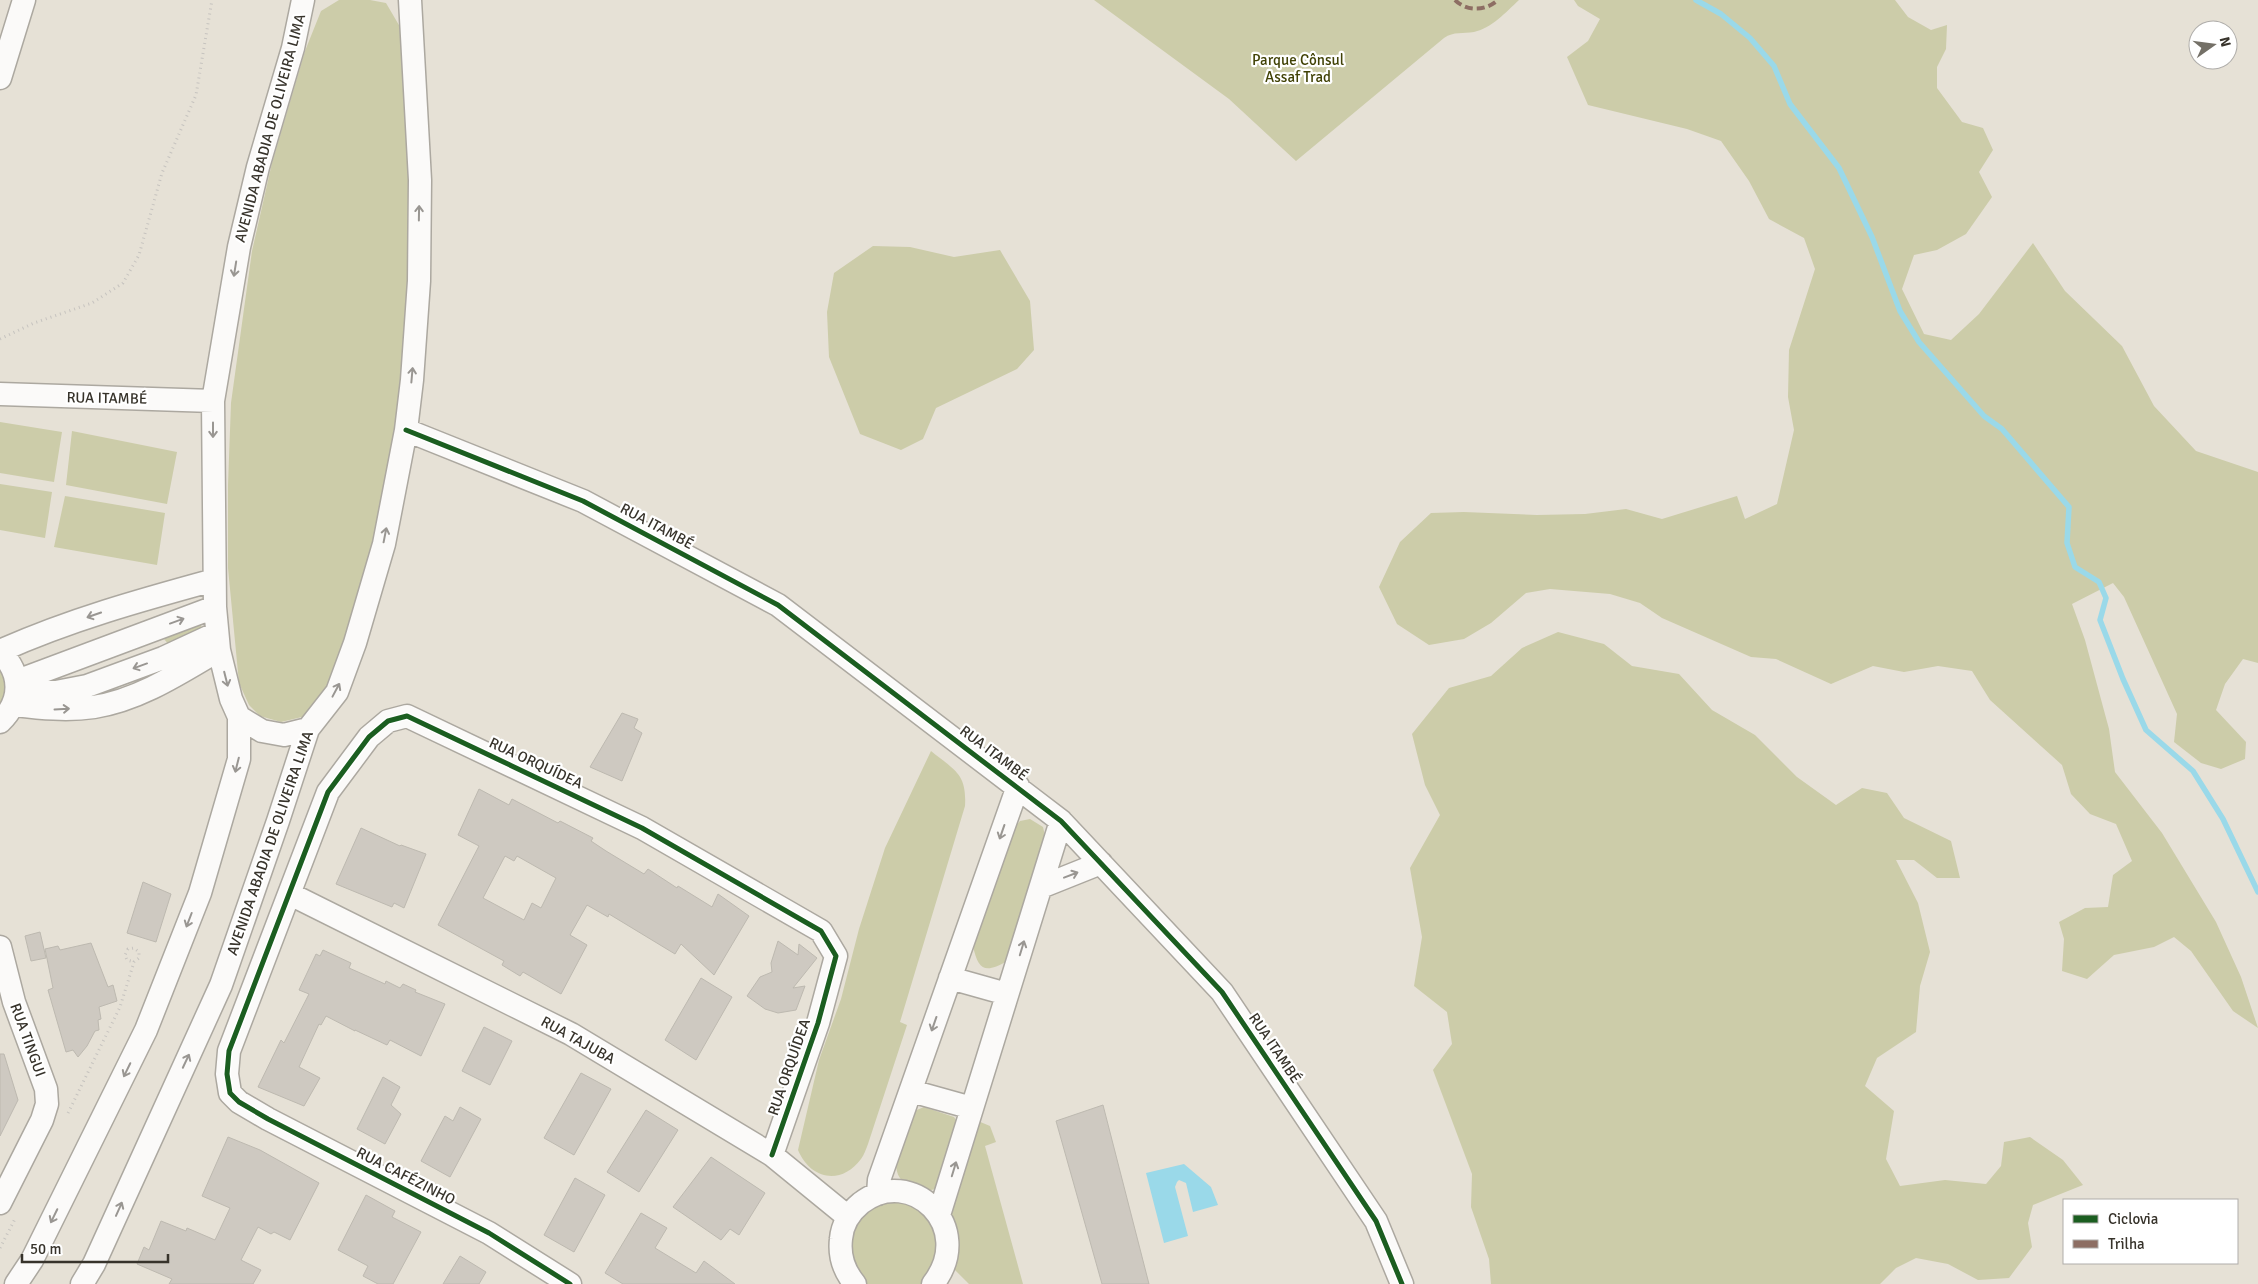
<svg xmlns="http://www.w3.org/2000/svg" width="2258" height="1284" font-family="Signika,sans-serif">
<style>
.green{fill:#cccca9}
.water{fill:#9ad9e9}
.lines{fill:none;stroke-linecap:round;stroke-linejoin:round}
.stream{stroke:#9ad9e9;stroke-width:5.5}
.building{fill:#cec9c1;stroke:#bdb9b0;fill-rule:evenodd}
.minor-casing{stroke:#aca8a0;stroke-width:25}
.path{stroke:#c6c3bf;stroke-width:3;stroke-dasharray:1 4;stroke-linecap:butt}
.minor{stroke:#fbfaf9;stroke-width:22}
.quiet{stroke:#8d6e63;stroke-width:4;stroke-dasharray:8 4;stroke-linecap:butt}
.cycleway-casing{stroke:#fff;stroke-width:8}
.cycleway{stroke:#1b5e20;stroke-width:5}
.oneway{stroke:#999692}
.labels{text-anchor:middle;stroke-width:4.5;stroke-linejoin:round;paint-order:stroke}
.park-label{font-size:15px;fill:#414206;stroke:#fff}
.street-label{font-size:15px;fill:#37332b;stroke:#fff}
</style>
<rect width="100%" height="100%" fill="#e6e1d6"/>
<path class="green" d="M339,0H370L386,3L403,32L413,86L408,379L376,538L329,688L306,716L281,722L260,716L249,705L239,683L228,568V485L231,403L252,251L272,163L305,51L321,11Z
M1094,0H1519C1506,12 1492,28 1474,32C1463,34 1454,31 1444,38L1296,161L1229,99Z
M1574,0H1895L1908,17L1931,30L1947,25L1946,49L1937,67V88L1962,122L1983,128L1993,150L1979,172L1992,197L1966,234L1937,250L1914,255L1902,289L1924,334L1951,340L1979,314L2033,243L2065,291L2122,346L2154,406L2196,451L2258,472V663L2243,659L2225,684L2216,710L2246,742L2245,759L2221,769L2201,763L2174,742L2177,714L2124,597L2113,583L2072,604L2085,640L2109,729L2115,772L2162,833L2216,922L2241,977L2258,1028L2233,1011L2191,951L2174,937L2154,947L2114,955L2087,979L2062,971L2064,939L2059,922L2085,908L2108,907L2113,875L2132,861L2116,824L2090,814L2071,794L2062,765L1990,700L1972,671L1938,666L1904,672L1873,666L1831,684L1776,659L1751,657L1662,618L1640,603L1610,594L1550,589L1526,593L1491,623L1464,639L1429,645L1397,624L1379,587L1400,542L1431,513L1464,512L1537,515L1585,514L1626,509L1662,519L1737,496L1745,519L1777,504L1794,430L1788,397L1789,350L1815,269L1804,238L1769,219L1749,181L1721,141L1687,129L1588,105L1567,57L1588,41L1600,19L1578,6Z
M873,246L910,247L954,257L1000,250L1030,301L1034,350L1017,369L936,408L923,439L901,450L860,434L829,357L827,312L834,273Z
M0,422L62,432L54,482L0,473Z
M72,431L177,452L167,504L66,485Z
M0,484L52,492L45,538L0,530Z
M65,496L165,513L157,565L54,547Z
M200,622L202,630L170,646L164,639L166,635Z
M1558,632L1604,644L1632,666L1679,674L1712,710L1755,735L1797,777L1836,805L1862,788L1887,793L1904,818L1951,841L1960,878H1937L1914,860H1896L1918,903L1930,952L1920,986L1916,1032L1877,1058L1865,1086L1894,1111L1886,1159L1900,1186L1945,1180L1986,1184L2001,1166L2004,1142L2030,1137L2063,1160L2083,1185L2033,1205L2028,1223L2032,1247L2009,1278L1978,1280L1948,1264L1916,1258L1896,1268L1880,1284H1491L1489,1259L1471,1207L1472,1174L1433,1070L1452,1044L1447,1012L1414,986L1422,937L1410,868L1440,815L1425,785L1412,734L1449,688L1491,676L1522,648Z
M0,666L9,685L0,712Z
M931,751C954,770 967,773 965,806L900,1022L907,1025L868,1144C866,1149 864,1155 861,1159C841,1186 810,1179 798,1150L819,1060L841,999L859,929L885,848Z
M1030,819L1043,827L1046,840L1007,961C985,974 978,970 973,946L1015,827L1020,821Z
M924,1107L954,1117L958,1123L940,1187C931,1192 923,1190 913,1187C880,1176 904,1136 912,1112Z
M978,1121L990,1126L996,1142L985,1146L1023,1284H969L952,1267L948,1212Z
M895,1197L925,1210L941,1247L923,1284H867C852,1275 851,1254 848,1239L866,1206Z"/>
<path class="water" d="M1184,1164L1211,1187L1218,1205L1193,1212L1186,1183L1179,1180L1177,1182L1175,1187L1188,1236L1164,1243L1146,1173Z"/>
<g class="lines">
<path class="stream" d="M1696,0L1721,14L1750,38L1774,66L1790,104L1839,168L1872,237L1900,311L1919,342L1984,416L2002,429L2069,507L2067,543L2075,567L2099,582L2106,598L2100,620L2123,679L2146,730L2193,771L2223,819L2258,892"/>
</g>
<path class="building" d="M622,713L638,719L634,728L642,733L622,781L590,767Z
M479,789L509,805L512,799L558,823L560,821L593,838L591,841L606,851L644,874L648,869L677,888L678,886L712,907L718,894L749,916L714,975L681,944L675,954L609,914L608,917L587,905L570,935L587,945L561,994L523,972L520,976L502,965L504,961L438,925L479,846L458,835ZM505,856L514,861L517,856L556,878L541,908L532,903L524,920L483,898Z
M361,828L400,846L401,845L426,854L404,908L394,903L392,907L336,884Z
M143,882L171,894L156,942L127,933Z
M40,932L46,958L31,961L25,936Z
M778,941L798,955L799,944L817,958L793,988L805,986L796,1010L778,1013L765,1009L747,996L760,977L772,972L771,963Z
M91,943L108,987L113,985L117,1001L99,1007L101,1019L98,1020L99,1030L95,1031L87,1046L78,1057L73,1050L66,1052L48,990L53,988L45,949L58,946L60,950Z
M323,950L351,963L349,968L385,984L386,981L400,988L403,984L416,990L415,992L445,1004L421,1056L390,1040L387,1045L355,1030V1031L326,1016L321,1025L319,1024L299,1067L320,1078L304,1106L258,1087L281,1040L284,1043L309,994L299,990L316,954L320,956Z
M701,978L732,997L696,1060L665,1040Z
M484,1027L512,1041L490,1085L462,1071Z
M0,1054H4L18,1100L0,1136Z
M581,1073L611,1089L574,1155L544,1138Z
M383,1077L400,1087L391,1105L401,1114L385,1144L357,1129Z
M1103,1105L1149,1284H1102L1056,1121Z
M460,1107L481,1119L450,1177L421,1161L445,1116L453,1121Z
M646,1110L678,1130L639,1192L607,1172Z
M228,1137L260,1150L319,1183L290,1240L274,1232L271,1234L258,1227L241,1260L261,1270L253,1284H169L172,1279L137,1264L144,1247L149,1250L161,1221L186,1231L187,1228L215,1240L230,1208L202,1196Z
M711,1157L765,1193L739,1235L730,1229L721,1240L673,1207Z
M575,1178L605,1195L574,1252L544,1235Z
M366,1195L395,1211L392,1217L421,1232L393,1284H378L363,1276L368,1266L338,1250Z
M641,1213L667,1228L655,1248L696,1273L704,1261L735,1284H623L605,1273Z
M460,1256L486,1272L479,1284H443Z"/>
<g class="lines">
<g class="minor-casing">
<path id="minor" d="M0,78L24,0
M0,394L213,401
M406,430L583,501L778,605L1061,821L1222,992L1376,1221L1402,1284
M0,651C69,620 141,600 214,580
M0,652C22,673 22,701 0,722
M17,681L215,607
M17,692H56L87,686L163,658L217,633
M14,705C40,708 67,711 94,707C139,700 180,673 219,650
M239,717L262,731L284,735L308,729
M1041,887L1101,863
M290,894L571,1034L772,1155L848,1217
M0,947L14,1002L46,1089L47,1104L42,1120L0,1203
M950,978L1007,994
M911,1091L972,1108
M878,1194L879,1180L1018,786
M939,1215L1061,821
M16,1284L32,1260L146,1030L200,893L239,759V717L231,699L219,650L215,607L213,401L239,247L258,167L293,48L303,0
M82,1284L94,1264L221,985L278,821L308,729L337,692L355,643L384,544L406,430L412,380L419,281L420,180L410,0
M570,1284L489,1233L268,1119L239,1102L230,1093L227,1074L229,1051L328,792L369,737L388,721L407,716L642,828L821,931L836,956L818,1023L772,1155
M855,1284C844,1271 839,1256 841,1239C842,1225 850,1212 861,1203C911,1164 977,1227 933,1284"/>
</g>
<path class="path" d="M0,339L34,323L92,303L123,283L139,255L162,173L196,95L212,0
M68,1113L120,1007L134,962L139,958V952L134,948L128,949L125,955L127,960L134,962
M0,1248L16,1217"/>
<use href="#minor" class="minor"/>
<path class="quiet" d="M1455,0C1467,12 1486,11 1498,0"/>
<g class="cycleway-casing">
<path id="cycleway" d="M406,430L583,501L778,605L1061,821L1222,992L1376,1221L1402,1284
M570,1284L489,1233L268,1119L239,1102L230,1093L227,1074L229,1051L328,792L369,737L388,721L407,716L642,828L821,931L836,956L818,1023L772,1155"/>
</g>
<use href="#cycleway" class="cycleway"/>
</g>
<defs><path id="oneway-shaft" d="M-6 0H5M1.5-3L5.5 0L1.5 3" fill="none" stroke-width="1.6" stroke-linecap="round" stroke-linejoin="round" transform="scale(1.25)"/></defs>
<g class="oneway">
<use href="#oneway-shaft" transform="translate(419 213) rotate(-89)"/>
<use href="#oneway-shaft" transform="translate(235 269) rotate(99)"/>
<use href="#oneway-shaft" transform="translate(412 375) rotate(-85)"/>
<use href="#oneway-shaft" transform="translate(213 430) rotate(90)"/>
<use href="#oneway-shaft" transform="translate(385 535) rotate(-79)"/>
<use href="#oneway-shaft" transform="translate(94 615) rotate(161)"/>
<use href="#oneway-shaft" transform="translate(177 621) rotate(-20)"/>
<use href="#oneway-shaft" transform="translate(140 666) rotate(160)"/>
<use href="#oneway-shaft" transform="translate(226 679) rotate(76)"/>
<use href="#oneway-shaft" transform="translate(336 690) rotate(-62)"/>
<use href="#oneway-shaft" transform="translate(62 709) rotate(-3)"/>
<use href="#oneway-shaft" transform="translate(237 765) rotate(104)"/>
<use href="#oneway-shaft" transform="translate(1002 832) rotate(109)"/>
<use href="#oneway-shaft" transform="translate(1071 875) rotate(-21)"/>
<use href="#oneway-shaft" transform="translate(189 920) rotate(111)"/>
<use href="#oneway-shaft" transform="translate(1022 948) rotate(-73)"/>
<use href="#oneway-shaft" transform="translate(934 1024) rotate(109)"/>
<use href="#oneway-shaft" transform="translate(186 1061) rotate(-65)"/>
<use href="#oneway-shaft" transform="translate(127 1070) rotate(116)"/>
<use href="#oneway-shaft" transform="translate(954 1169) rotate(-73)"/>
<use href="#oneway-shaft" transform="translate(119 1209) rotate(-66)"/>
<use href="#oneway-shaft" transform="translate(54 1216) rotate(116)"/>
</g>
<g class="labels">
<g class="park-label">
<text x="1298" y="65">Parque Cônsul<tspan x="1298" dy="17">Assaf Trad</tspan></text>
</g>
<g class="street-label">
<text transform="translate(270 128) rotate(-75)" y="5">AVENIDA ABADIA DE OLIVEIRA LIMA</text>
<text transform="translate(107 398) rotate(1)" y="5">RUA ITAMBÉ</text>
<text transform="translate(657 526) rotate(28)" y="5">RUA ITAMBÉ</text>
<text transform="translate(994 753) rotate(37)" y="5">RUA ITAMBÉ</text>
<text transform="translate(536 763) rotate(25)" y="5">RUA ORQUÍDEA</text>
<text transform="translate(270 843) rotate(-71)" y="5">AVENIDA ABADIA DE OLIVEIRA LIMA</text>
<text transform="translate(28 1040) rotate(70)" y="5">RUA TINGUI</text>
<text transform="translate(578 1040) rotate(29)" y="5">RUA TAJUBA</text>
<text transform="translate(1275 1048) rotate(56)" y="5">RUA ITAMBÉ</text>
<text transform="translate(789 1067) rotate(-71)" y="5">RUA ORQUÍDEA</text>
<text transform="translate(406 1176) rotate(27)" y="5">RUA CAFÉZINHO</text>
</g>
</g>
<rect x="2063" y="1199" width="175" height="65" fill="#ffffff" stroke="#afadaa"/>
<rect x="2073" y="1215" width="25" height="8" fill="#1b5e20" stroke="#afadaa"/>
<text x="2108" y="1224" font-size="15" fill="#37332b">Ciclovia</text>
<rect x="2073" y="1240" width="25" height="8" fill="#8d6e63" stroke="#afadaa"/>
<text x="2108" y="1249" font-size="15" fill="#37332b">Trilha</text>
<g transform="translate(2213 45) rotate(76)"><circle r="24" fill="#ffffff" stroke="#afadaa"/>
<path d="M0-4L9 19L0 12L-9 19Z" fill="#747067"/>
<text y="-8" font-size="14" font-weight="bold" text-anchor="middle" fill="#37332b">N</text>
</g>
<path d="M22 1254v8h146v-8" fill="none" stroke="#37332b" stroke-width="2.5"/>
<text x="30" y="1254" font-size="15" fill="#37332b" stroke="#ffffff" stroke-width="4" paint-order="stroke">50 m</text>
</svg>
